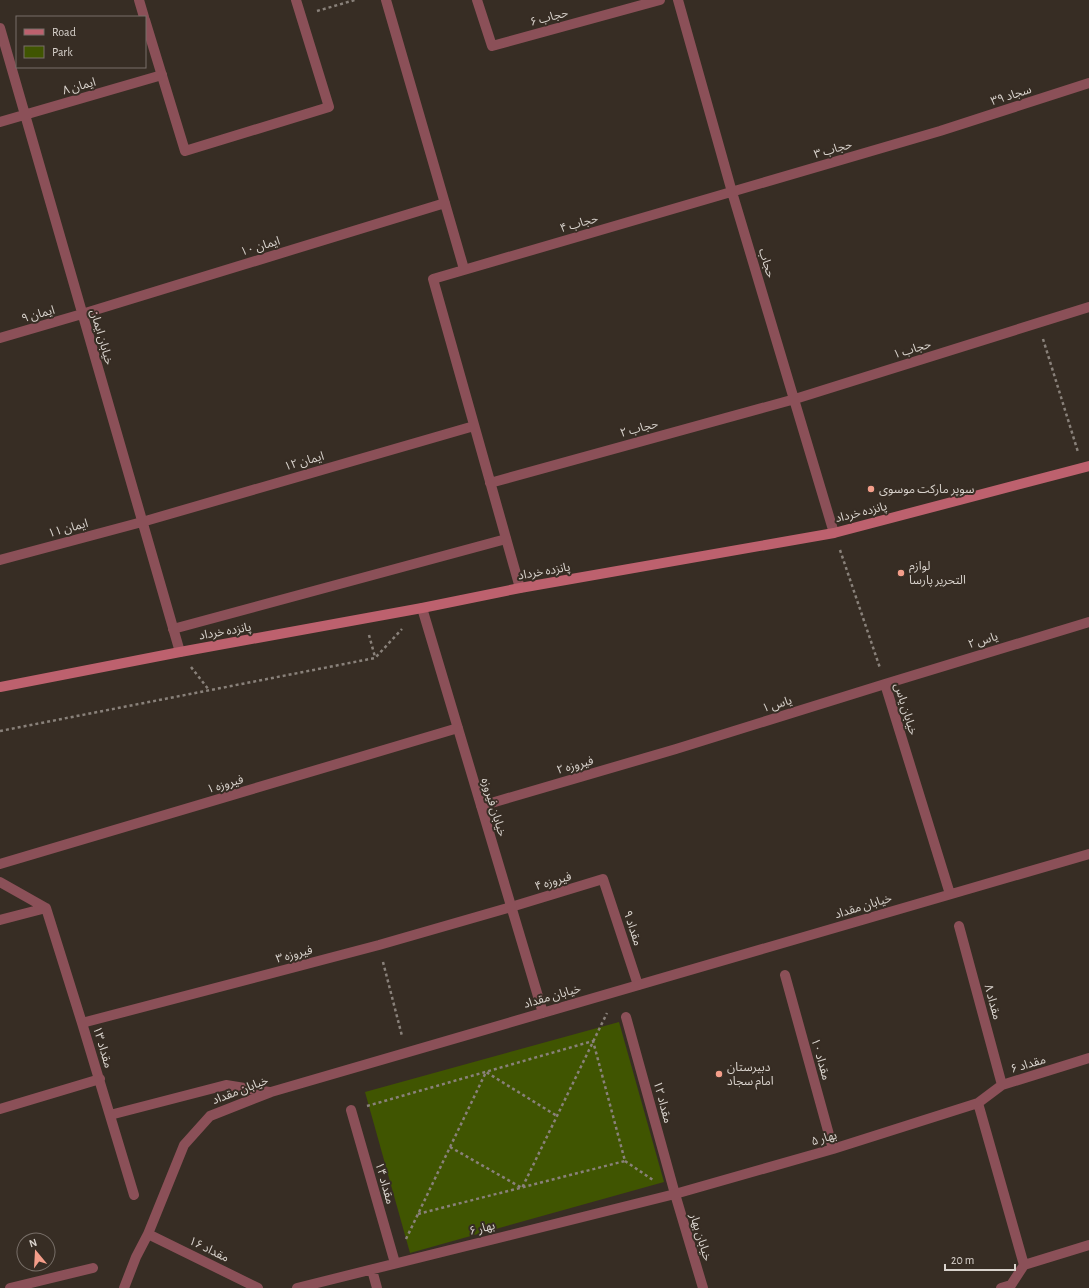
<svg xmlns="http://www.w3.org/2000/svg" width="1089" height="1288" font-family="'Alegreya Sans','Noto Sans Arabic',sans-serif">
<style>
.green{fill:#405501}
.lines{fill:none;stroke-linecap:round;stroke-linejoin:round}
.path{stroke:#89817a;stroke-width:2.5;stroke-dasharray:3 3;stroke-linecap:butt}
.lane{stroke:#8b5058;stroke-width:10}
.street{stroke:#8b5058;stroke-width:10}
.secondary{stroke:#bd616e;stroke-width:10}
.poi-dot{fill:#f49e8a;stroke:#372d24;stroke-width:1.5}
.labels{text-anchor:middle;stroke-width:4;stroke-linejoin:round;paint-order:stroke}
.street-label{font-size:12px;fill:#d9d3cd;stroke:#372d24}
.poi-label{font-size:12px;fill:#d9d3cd;stroke:#372d24;text-anchor:start}
</style>
<rect width="100%" height="100%" fill="#372d24"/>
<path class="green" d="M619,1022L664,1182L410,1253L365,1092Z"/>
<g class="lines">
<path class="path" d="M317,11L355,0
M1043,339L1078,452
M840,550L880,668
M369,635L375,657
M191,667L209,690
M0,731L375,658L402,629
M383,962L402,1036
M367,1106L593,1041
M450,1147L522,1188L607,1013
M625,1161L653,1180
M418,1214L625,1161L593,1041
M406,1239L486,1072L557,1116"/>
<path class="lane" d="M139,0L144,17
M145,20L185,151L329,107L296,0
M173,629L506,539
M511,907L603,879L638,985
M626,1017L675,1194"/>
<path class="street" d="M386,0L464,269
M477,0L492,46L660,0
M678,0L732,192L834,533
M0,28L180,652
M0,122L162,75
M0,338L82,314L445,203
M490,483L795,399L1089,307
M0,560L142,522L474,426
M520,588L433,279L940,131L1089,83
M422,608L543,1013
M885,684L950,894
M481,806L676,749L885,684L1089,622
M0,864L458,728
M0,882L46,908
M46,908L82,1023L134,1195
M0,920L46,908
M959,926L1002,1085
M785,975L833,1149
M82,1023L379,945L511,907
M978,1103L1024,1265L1011,1285L1001,1288
M0,1109L100,1079
M351,1110L395,1263
M110,1115L226,1085L269,1092
M675,1194L703,1288
M148,1234L258,1288
M1024,1265L1089,1245
M372,1270L377,1288
M10,1288L93,1268
M124,1288L136,1257L148,1234L184,1145L210,1116L271,1092L1089,854
M297,1288L675,1194L833,1149L978,1103L1002,1085L1089,1058"/>
<path class="secondary" d="M0,687L180,652L422,608L520,588L834,533L1089,466"/>
</g>
<g class="poi-dot">
<circle cx="871" cy="489" r="4"/>
<circle cx="901" cy="573" r="4"/>
<circle cx="719" cy="1074" r="4"/>
</g>
<g class="labels">
<g class="street-label">
<text transform="translate(549 17) rotate(-15)" y="4">حجاب ۶</text>
<text transform="translate(79 86) rotate(-16)" y="4">ایمان ۸</text>
<text transform="translate(1011 95) rotate(-18)" y="4">سجاد ۳۹</text>
<text transform="translate(833 149) rotate(-16)" y="4">حجاب ۳</text>
<text transform="translate(579 223) rotate(-16)" y="4">حجاب ۴</text>
<text transform="translate(260 246) rotate(-17)" y="4">ایمان ۱۰</text>
<text transform="translate(767 263) rotate(73)" y="4">حجاب</text>
<text transform="translate(38 314) rotate(-16)" y="4">ایمان ۹</text>
<text transform="translate(102 337) rotate(74)" y="4">خیابان ایمان</text>
<text transform="translate(912 349) rotate(-17)" y="4">حجاب ۱</text>
<text transform="translate(639 428) rotate(-15)" y="4">حجاب ۲</text>
<text transform="translate(304 461) rotate(-16)" y="4">ایمان ۱۲</text>
<text transform="translate(861 512) rotate(-14)" y="4">پانزده خرداد</text>
<text transform="translate(68 528) rotate(-15)" y="4">ایمان ۱۱</text>
<text transform="translate(544 571) rotate(-10)" y="4">پانزده خرداد</text>
<text transform="translate(225 631) rotate(-10)" y="4">پانزده خرداد</text>
<text transform="translate(983 640) rotate(-17)" y="4">یاس ۲</text>
<text transform="translate(777 704) rotate(-17)" y="4">یاس ۱</text>
<text transform="translate(906 709) rotate(73)" y="4">خیابان یاس</text>
<text transform="translate(575 765) rotate(-16)" y="4">فیروزه ۲</text>
<text transform="translate(225 784) rotate(-17)" y="4">فیروزه ۱</text>
<text transform="translate(494 807) rotate(73)" y="4">خیابان فیروزه</text>
<text transform="translate(553 881) rotate(-17)" y="4">فیروزه ۴</text>
<text transform="translate(863 906) rotate(-17)" y="4">خیابان مقداد</text>
<text transform="translate(633 928) rotate(72)" y="4">مقداد ۹</text>
<text transform="translate(294 954) rotate(-15)" y="4">فیروزه ۳</text>
<text transform="translate(552 996) rotate(-16)" y="4">خیابان مقداد</text>
<text transform="translate(993 1002) rotate(75)" y="4">مقداد ۸</text>
<text transform="translate(103 1047) rotate(73)" y="4">مقداد ۱۳</text>
<text transform="translate(821 1059) rotate(74)" y="4">مقداد ۱۰</text>
<text transform="translate(1028 1064) rotate(-17)" y="4">مقداد ۶</text>
<text transform="translate(240 1090) rotate(-21)" y="4">خیابان مقداد</text>
<text transform="translate(663 1102) rotate(75)" y="4">مقداد ۱۲</text>
<text transform="translate(824 1138) rotate(-16)" y="4">بهار ۵</text>
<text transform="translate(385 1183) rotate(74)" y="4">مقداد ۱۴</text>
<text transform="translate(482 1228) rotate(-14)" y="4">بهار ۶</text>
<text transform="translate(701 1237) rotate(73)" y="4">خیابان بهار</text>
<text transform="translate(209 1249) rotate(26)" y="4">مقداد ۱۶</text>
</g>
<g class="poi-label">
<text x="879" y="493">سوپر مارکت موسوی</text>
<text x="909" y="570">لوازم<tspan x="909" dy="14">التحریر پارسا</tspan></text>
<text x="727" y="1071">دبیرستان<tspan x="727" dy="14">امام سجاد</tspan></text>
</g>
</g>
<rect x="16" y="16" width="130" height="52" fill="#372d24" stroke="#786f68"/>
<rect x="24" y="29" width="20" height="6" fill="#bd616e" stroke="#786f68"/>
<text x="52" y="36" font-size="12" fill="#d9d3cd">Road</text>
<rect x="24" y="46" width="20" height="12" fill="#405501" stroke="#786f68"/>
<text x="52" y="56" font-size="12" fill="#d9d3cd">Park</text>
<g transform="translate(36 1252) rotate(342)"><circle r="19" fill="#372d24" stroke="#786f68"/>
<path d="M0-3L7 15L0 10L-7 15Z" fill="#f49e8a"/>
<text y="-6" font-size="11" font-weight="bold" text-anchor="middle" fill="#d9d3cd">N</text>
</g>
<path d="M945 1264v6h70v-6" fill="none" stroke="#d9d3cd" stroke-width="2"/>
<text x="951" y="1264" font-size="12" fill="#d9d3cd" stroke="#372d24" stroke-width="3" paint-order="stroke">20 m</text>
</svg>
